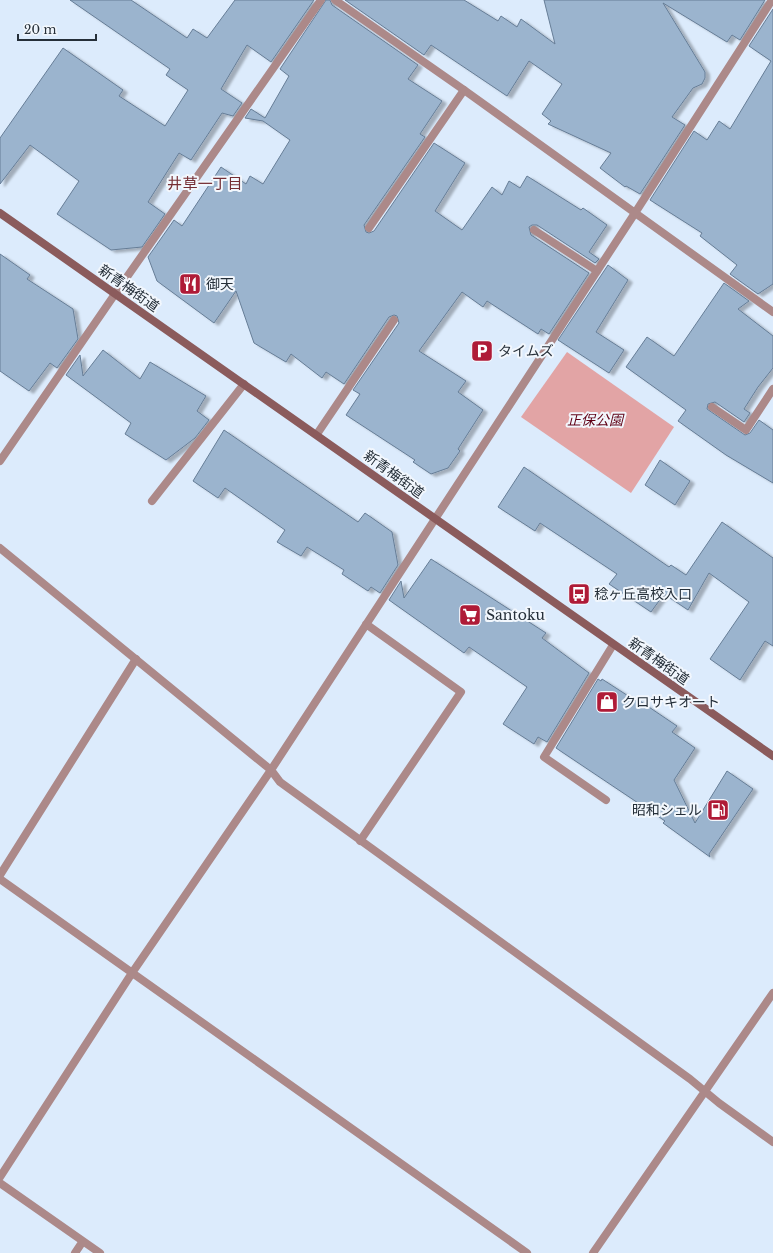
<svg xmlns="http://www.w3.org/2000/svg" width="773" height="1253" font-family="'Libre Baskerville','Noto Sans JP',serif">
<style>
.green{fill:#e2a4a5}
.building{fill:#9bb4ce;stroke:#667d96;filter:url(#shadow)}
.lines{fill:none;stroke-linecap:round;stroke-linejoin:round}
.lane{stroke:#ac8989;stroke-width:8}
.street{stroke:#ac8989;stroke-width:8}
.secondary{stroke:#8b5b5c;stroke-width:8}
.labels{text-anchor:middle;stroke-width:4;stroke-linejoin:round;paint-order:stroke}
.poi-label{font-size:14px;fill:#252f39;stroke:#f2f7fd;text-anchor:start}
.street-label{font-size:14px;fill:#252f39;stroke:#f2f7fd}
.park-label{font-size:14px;font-style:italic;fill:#5f0015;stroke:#f2f7fd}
.neighbourhood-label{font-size:15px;fill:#742d33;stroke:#f2f7fd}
</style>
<defs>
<filter id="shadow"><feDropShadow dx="4.5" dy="2.5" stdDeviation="1" flood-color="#0004"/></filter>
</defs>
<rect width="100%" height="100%" fill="#dcebfc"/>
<path class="green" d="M567,352L674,427L631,493L521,417Z"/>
<path class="building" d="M70,0H131L187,38L193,29L207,38L235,0H314L271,62L247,45L221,89L242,103L233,116L222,113L191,160L179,153L148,202L165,214L142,247L111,250L57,214L79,181L30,145L0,184V138L63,48L123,90L119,96L165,126L188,90L166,75L170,69Z
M326,0H330L332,5L418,65L408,79L442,101L420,134L425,137L364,225L366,232L369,233L374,231L434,143L465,163L435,211L462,230L492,187L502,195L509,181L520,188L527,176L581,210L583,208L607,225L589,252L599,259L595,263L537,225H532L529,227L531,235L589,273L549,334L541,329L538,334L487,301L483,307L462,292L419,351L466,381L458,392L483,410L458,449L460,451L448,468L431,474L413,462L415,460L346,415L360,394L353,390L399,323L397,316L394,315L389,317L344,384L326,372L322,378L291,354L286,362L254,343L236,291L214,323L157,281L148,257L174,220L182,226L221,167L246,184L250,176L263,184L290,140L263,121L245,118L251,109L265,118L289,76L280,69Z
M345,0H464L498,21L501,16L517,27L521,19L555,44L544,0H765L740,40L732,35L727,42L663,3L705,72V78L702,84L693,88L672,117L685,125L640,194L626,186L625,187L600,168L611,153L548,124L551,121L542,114L562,84L529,61L507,96L431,45L424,55Z
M773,9V284L758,294L730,274L737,265L700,236L702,233L650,200L694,131L707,140L719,121L730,129L771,61L749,46Z
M0,254L30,275L27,279L73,309L78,339L57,368L50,363L29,391L0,371Z
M608,265L628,280L596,332L624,350L609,373L558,340Z
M724,283L749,301L738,309L773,336V368L758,387L744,409L750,413L744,422L715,402L708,404L707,409L745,435L750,433L759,420L773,430V483L726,455L678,421L686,410L626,367L647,337L674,356Z
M103,350L140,379L150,362L206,396L197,411L209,420L195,438L166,460L125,434L131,423L66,375L80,355L83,376Z
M224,430L358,522L365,513L392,532L398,565L380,593L371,587L368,591L342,574L344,570L307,547L301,556L277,542L285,530L225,488L218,498L193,481Z
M660,460L690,481L675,505L645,485Z
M524,467L669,567L671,565L686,575L722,522L773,558V646L765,641L740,680L710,659L749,602L709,573L688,610L664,594L651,612L609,584L617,574L540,523L535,531L498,507Z
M431,559L546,633L542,638L589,673L547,742L538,737L534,744L503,724L527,687L469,647L464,653L389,600L401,581L404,598Z
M598,679L601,681L602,679L636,701L637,699L677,726L672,732L695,748L674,780L695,823L727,771L753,789L709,854L710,857L663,823L665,821L556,748Z"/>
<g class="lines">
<path class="lane" d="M369,228L464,90
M534,230L597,271
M712,407L746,430L773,389
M317,434L394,320
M152,501L244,384
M606,800L544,757L613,645
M0,875L136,659"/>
<path class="street" d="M335,0L464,90L773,312
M0,461L115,294L321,0
M0,548L271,770L280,782L690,1079L719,1103L773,1142
M360,841L461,692L366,624
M0,879L527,1253
M0,1177L132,973L271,770L635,213L772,0
M0,1183L100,1253
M75,1253L83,1241
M593,1253L773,993"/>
<path class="secondary" d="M0,213L773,756"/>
</g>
<defs>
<g id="restaurant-square" transform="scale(1.15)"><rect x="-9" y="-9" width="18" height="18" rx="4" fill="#af1b37" stroke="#f2f7fd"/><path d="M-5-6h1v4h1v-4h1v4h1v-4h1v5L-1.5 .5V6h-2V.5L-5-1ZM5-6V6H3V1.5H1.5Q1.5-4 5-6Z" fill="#fff"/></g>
<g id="parking-square" transform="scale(1.15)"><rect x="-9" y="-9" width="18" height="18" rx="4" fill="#af1b37" stroke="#f2f7fd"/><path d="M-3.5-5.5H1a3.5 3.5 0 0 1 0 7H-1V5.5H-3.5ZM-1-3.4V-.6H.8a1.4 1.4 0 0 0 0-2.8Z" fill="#fff"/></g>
<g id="bus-square" transform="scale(1.15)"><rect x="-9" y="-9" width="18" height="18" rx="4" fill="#af1b37" stroke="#f2f7fd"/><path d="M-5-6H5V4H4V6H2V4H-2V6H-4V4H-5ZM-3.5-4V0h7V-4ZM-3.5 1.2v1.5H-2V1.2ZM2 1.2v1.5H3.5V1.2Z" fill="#fff"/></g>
<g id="supermarket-square" transform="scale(1.15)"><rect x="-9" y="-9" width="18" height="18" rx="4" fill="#af1b37" stroke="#f2f7fd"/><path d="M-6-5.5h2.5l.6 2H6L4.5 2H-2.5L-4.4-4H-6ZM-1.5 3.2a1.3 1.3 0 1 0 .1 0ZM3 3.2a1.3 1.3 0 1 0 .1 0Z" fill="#fff"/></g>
<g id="shop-square" transform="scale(1.15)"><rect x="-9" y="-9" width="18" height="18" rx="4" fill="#af1b37" stroke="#f2f7fd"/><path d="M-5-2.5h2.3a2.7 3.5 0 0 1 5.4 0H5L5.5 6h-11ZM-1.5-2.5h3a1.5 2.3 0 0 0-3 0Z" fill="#fff"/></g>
<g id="fuel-square" transform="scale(1.15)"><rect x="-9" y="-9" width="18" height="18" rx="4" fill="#af1b37" stroke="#f2f7fd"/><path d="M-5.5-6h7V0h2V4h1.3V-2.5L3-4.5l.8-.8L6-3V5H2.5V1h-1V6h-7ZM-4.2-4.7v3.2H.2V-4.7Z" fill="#fff"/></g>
</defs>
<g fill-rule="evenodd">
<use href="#restaurant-square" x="190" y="284"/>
<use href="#parking-square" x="482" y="351"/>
<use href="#bus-square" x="579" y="594"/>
<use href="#supermarket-square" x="470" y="615"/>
<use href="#shop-square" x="607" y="702"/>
<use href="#fuel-square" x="718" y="810"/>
</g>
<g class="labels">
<g class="poi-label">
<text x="206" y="289">御天</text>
<text x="498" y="356">タイムズ</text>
<text x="594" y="599">稔ヶ丘高校入口</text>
<text x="486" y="620">Santoku</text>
<text x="622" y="707">クロサキオート</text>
<text x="702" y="815" text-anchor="end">昭和シェル</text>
</g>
<g class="street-label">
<text transform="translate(129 288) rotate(35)" y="5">新青梅街道</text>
<text transform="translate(394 474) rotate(36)" y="5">新青梅街道</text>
<text transform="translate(659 661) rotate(35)" y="5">新青梅街道</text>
</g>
<g class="park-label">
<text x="595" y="425">正保公園</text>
</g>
<g class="neighbourhood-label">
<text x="205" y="189">井草一丁目</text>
</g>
</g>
<path d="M18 34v6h78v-6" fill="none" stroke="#252f39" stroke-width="2"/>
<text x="24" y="34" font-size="12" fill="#252f39" stroke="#f2f7fd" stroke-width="3" paint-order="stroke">20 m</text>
</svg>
